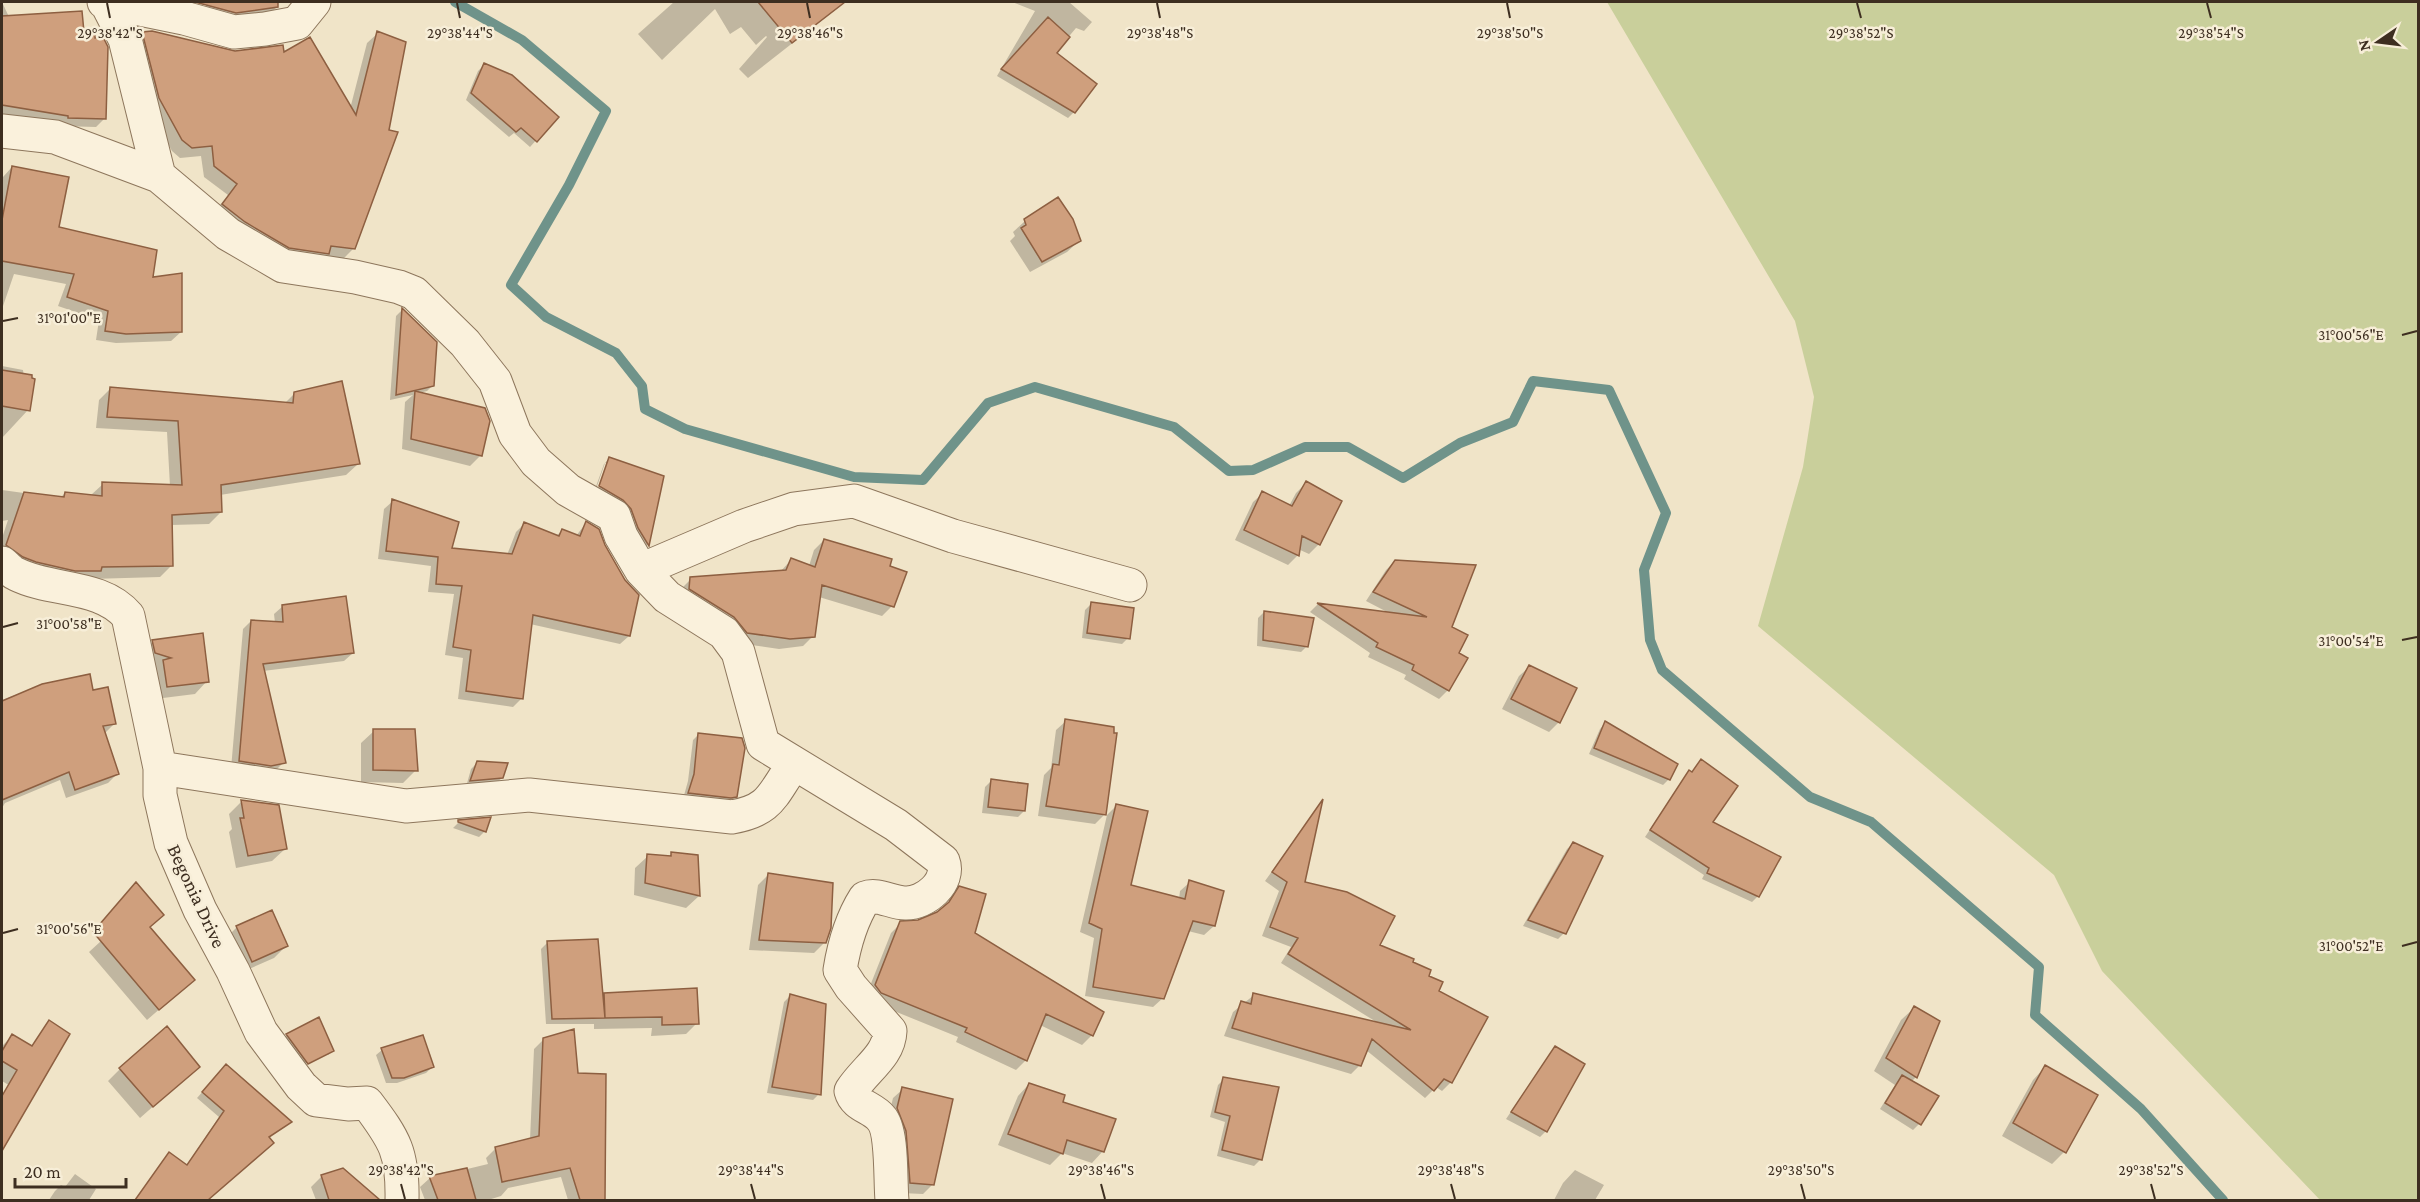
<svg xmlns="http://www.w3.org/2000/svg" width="2420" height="1202" font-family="'Crimson Pro',serif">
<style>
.green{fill:#c9cf9b}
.shadow{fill:#0003;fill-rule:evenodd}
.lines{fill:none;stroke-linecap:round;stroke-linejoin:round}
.stream{stroke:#6f938a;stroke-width:10}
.building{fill:#cf9f7d;stroke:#8d5f41;stroke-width:1.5}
.minor-casing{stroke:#8d765c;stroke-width:35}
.minor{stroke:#faf1dc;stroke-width:33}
.ticks{fill:none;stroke:#3d2e20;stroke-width:2}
.labels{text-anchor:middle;stroke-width:5;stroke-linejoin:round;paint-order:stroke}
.street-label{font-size:20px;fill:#3d2e20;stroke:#f7eed8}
.ticks-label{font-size:15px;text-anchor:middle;fill:#3d2e20;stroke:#f7eed8;stroke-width:5;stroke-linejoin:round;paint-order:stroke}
</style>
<rect width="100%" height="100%" fill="#f0e4c8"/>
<path class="green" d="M1607,2H2418V1200H2320L2102,971L2054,875L1758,626L1803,467L1814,397L1795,321Z"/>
<path class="shadow" d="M2,2L9,17L82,34L105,118L96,127L60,126L2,119Z
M199,2H237L234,4L277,7L265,18L196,16L208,4Z
M674,2H794L796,4L798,2H845L748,78L739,69L767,37L766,36L756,45L741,27L730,34L715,9L662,60L638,34Z
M1012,2H1069L1092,22L1084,31L1076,28L1055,53L1074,112L1068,118L997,76L1035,11Z
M143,33L235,52L283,54L350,109L367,43L378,33L354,248L343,259L317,264L212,215L228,195L204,177L201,156L180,158L172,151L149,109L132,44Z
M484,65L557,117L530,147L514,133L509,137L466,100L478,71Z
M12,167L57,228L151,279L181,332L171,341L116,343L96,340L99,320L58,306L66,284L14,274L2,309V183L3,177Z
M1025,221L1079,241L1067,252L1030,272L1010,241L1015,236L1013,232Z
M402,310L436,343L433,385L427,391L419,393L488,421L480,456L470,466L402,449L405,402L413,395L390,400L396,316Z
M2,366L23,370L28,410L2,438Z
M111,388L285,403L295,393L358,464L346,475L220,495L221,512L209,524L171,525L172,565L160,577L91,579L2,561V538L8,520L2,521V490L60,498L65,493L91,495L103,484L170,486L167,432L96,428L99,400Z
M610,458L662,477L647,546L642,551L594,492L604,464ZM605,463H608L597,493L595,492Z
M1306,483L1340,501L1319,544L1309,554L1298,549L1297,556L1288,565L1235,540L1253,502L1263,493L1289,506L1296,493Z
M393,501L450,550L507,555L516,532L524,524L556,536L562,531L576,536L586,523L629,636L620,644L530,624L522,698L513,707L458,699L463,658L445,655L454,594L428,592L431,566L378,559L384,509Z
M824,540L888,566L892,606L882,616L819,597L813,636L803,646L779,649L737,643L681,589L691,579L780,572L791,560L809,566L814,550Z
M1395,561L1451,628L1457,653L1448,690L1439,699L1404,679L1406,675L1368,657L1370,653L1310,612L1318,604L1391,614L1366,601L1386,570Z
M1091,604L1128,638L1122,644L1082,638L1085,610Z
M283,606L353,653L344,661L263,671L284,762L276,770L231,769L243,629L251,621L275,623L274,614Z
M1264,612L1307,646L1301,652L1257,646L1258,618Z
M153,641L207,681L195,694L155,699L140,654Z
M1529,667L1559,722L1549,732L1502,709L1519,676Z
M42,685L92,692L114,724L104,734L117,774L108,783L66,798L60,780L5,803L2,808V698V700Z
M1066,721L1104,815L1095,824L1038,816L1044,775L1051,768L1056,730Z
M1605,723L1669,779L1663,785L1589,754L1600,729Z
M374,731L416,770L403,783L361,782V743Z
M699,734L736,796L730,802L683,799L688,781L693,740Z
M477,763L502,778L495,784L466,787L471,769Z
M1689,771L1710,822L1758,896L1752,902L1702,879L1704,875L1645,837Z
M991,781L1024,811L1018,817L982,813L985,787Z
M242,801L285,849L272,861L236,868L229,832L232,829L229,814Z
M1320,804L1303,883L1378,946L1411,963L1427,977L1438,992L1451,1082L1442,1091L1436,1087L1425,1098L1366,1050L1360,1065L1351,1074L1224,1036L1233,1012L1254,995L1378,1023L1281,963L1291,947L1262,936L1279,891L1265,881Z
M1116,806L1129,886L1179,899L1180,891L1190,882L1214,926L1204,935L1188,931L1163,998L1153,1007L1085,996L1094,938L1080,932L1107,815Z
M459,822L485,831L479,837L453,828Z
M1573,843L1564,933L1558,939L1523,926L1567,849Z
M672,854L699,896L686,908L634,895L635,868L648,856L668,858Z
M769,874L825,942L814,953L749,950L758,885Z
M960,888L974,933L1092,1035L1082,1045L1040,1025L1026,1060L1016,1070L956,1042L958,1037L872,1002L866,996L891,933L901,923L919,922L942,910Z
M237,927L286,946L274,958L240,973L225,939Z
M151,930L193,980L147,1020L89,952L101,941Z
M547,943L602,997L605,994L697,1023L686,1034L651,1036L652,1028L594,1029V1024H546L541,949Z
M790,996L819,1094L813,1100L767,1093L784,1002Z
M1914,1008L1938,1022L1915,1078L1911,1082L1919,1124L1913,1130L1880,1109L1895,1085L1874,1071L1901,1020Z
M318,1019L332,1051L328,1055V1052L301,1066L302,1069L327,1056L302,1069L281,1041L287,1035Z
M12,1036L27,1096L2,1081V1046Z
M544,1039L576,1074L604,1075L603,1200H568L561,1177L508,1188L501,1196L488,1200H425L420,1187L430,1178L488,1164L486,1158L496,1148L530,1140L534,1049Z
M382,1050L432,1067L426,1073L397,1083H386L376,1055Z
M1550,1054L1546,1131L1540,1137L1506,1119Z
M198,1067L140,1118L108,1081L120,1069Z
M2045,1067L2064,1152L2052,1164L2002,1136L2033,1080Z
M220,1072L290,1122L268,1138L266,1149L207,1200H184L180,1197L177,1200H147L139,1195L163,1160L169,1154L186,1166L219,1117L197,1098Z
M1224,1079L1277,1088L1260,1160L1254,1166L1217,1156L1225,1122L1210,1117L1218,1085Z
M1029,1084L1062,1102L1103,1151L1092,1163L1062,1153L1050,1165L998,1145L1018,1096Z
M903,1089L933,1184L923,1194L901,1193L888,1119L893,1098Z
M343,1169L378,1200H316L311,1187L321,1177Z
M1575,1170L1604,1185L1595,1200H1554L1563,1183Z
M75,1174L96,1189L89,1200H49L55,1191L61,1185L65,1187Z"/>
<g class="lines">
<path class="stream" d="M455,2L522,40L606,111L569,185L511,285L546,317L616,353L642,386L645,409L685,429L854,477L923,480L988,403L1035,387L1174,427L1229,471L1253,470L1305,447H1348L1403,478L1460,443L1513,422L1533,381L1609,390L1666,513L1644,570L1650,640L1662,670L1810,797L1871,822L2039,967L2035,1015L2141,1109L2223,1200"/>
</g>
<path class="building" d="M195,2H278V7L236,13Z
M758,2H845L792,43Z
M82,11L84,32H95V38L103,37L108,47L106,119L68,118V116L2,105V16Z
M1048,17L1070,37L1057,53L1097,84L1075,113L1001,69Z
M152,31L235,51L283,45L284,52L310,37L356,115L377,31L406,42L389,130L398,132L355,249L331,246L329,254L289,248L245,222L222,204L237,184L214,166L212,146L192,148L182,140L159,98L142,32Z
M484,63L512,75L559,117L537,142L521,128L516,132L471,93Z
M12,166L69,177L59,227L157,250L153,277L182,273V332L126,334L105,331L108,311L67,297L74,274L2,261V220Z
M1058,197L1073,219L1081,241L1042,262L1021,228L1026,225L1024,219Z
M402,308L437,342L434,386L396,395Z
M2,370L32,375V378L35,379L30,411L2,406Z
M342,381L360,464L221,485L222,512L172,515L173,566L102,567L101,571H75L36,562L23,557L6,545L24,492L64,497L65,492L102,496V482L182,485L178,421L107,417L110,387L293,403L294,392Z
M415,391L485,408L490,421L482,456L411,439Z
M609,457L664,476L649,546L638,528L631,509L623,500L599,486Z
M1306,481L1342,501L1320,545L1302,536L1299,556L1244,530L1262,491L1292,506Z
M392,499L459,522L452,548L512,554L524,522L559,536L562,529L580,536L586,521L599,529L605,545L625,580L639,595L630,636L533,615L523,699L466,691L471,650L453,647L462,586L436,584L438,557L386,551Z
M824,539L892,559L890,566L907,572L894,607L822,585L815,637L790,639L747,633L734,617L689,589L690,577L786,570L791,558L815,567Z
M1395,560L1476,565L1452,627L1468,635L1459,653L1468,658L1449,691L1412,670L1414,665L1376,647L1378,643L1317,603L1427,617L1373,592Z
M346,596L354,653L263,664L286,763L271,766L239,761L251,620L283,622L282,605Z
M1091,602L1134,608L1130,639L1087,633Z
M1264,611L1314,618L1308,647L1263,640Z
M203,633L209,682L167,687L163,660L171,658L155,653L152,640Z
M1529,665L1577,688L1560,723L1511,699Z
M90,674L93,690L108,687L116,724L103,726L119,774L75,790L69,772L2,800V701L42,684Z
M1065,719L1114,727V733H1117L1106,815L1046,806L1053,764L1059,765Z
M1605,721L1678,764L1670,780L1594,748Z
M373,729H415L418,771L373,770Z
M698,733L742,738L745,748L737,797L731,798L688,793L694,774Z
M1701,759L1738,786L1713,822L1781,857L1759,897L1707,873L1709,868L1650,830L1689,770L1692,772Z
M477,761L508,763L503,778L470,781Z
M991,779L1028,784L1025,811L988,807Z
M1323,799L1305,882L1347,892L1395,916L1380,945L1414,959L1413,962L1431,970L1429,976L1443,982L1439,991L1488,1017L1452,1083L1444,1079L1434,1091L1372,1039L1361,1066L1232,1028L1241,1001L1251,1004L1253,993L1411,1030L1288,954L1298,938L1270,927L1287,882L1272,872Z
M241,800L279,805L287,849L248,856L240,818H244Z
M1116,804L1148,811L1131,885L1185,899L1189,880L1224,891L1215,926L1193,921L1164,999L1093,987L1102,929L1089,923Z
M491,817L486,832L458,822V820Z
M1573,842L1603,856L1566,934L1528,920Z
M671,852L698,855L700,896L645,883L647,854L671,856Z
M768,873L833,883L831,928L826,943L759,940Z
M136,882L164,915L150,927L195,980L159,1010L93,932Z
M959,886L986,894L975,933L1104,1012L1093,1036L1046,1014L1027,1061L965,1032L967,1028L881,993L875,985L900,921L918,920L937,912L949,902Z
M272,910L288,946L252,962L236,926Z
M598,939L605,1018L552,1019L547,941Z
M697,988L699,1024L662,1025V1017L605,1018L604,993Z
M790,994L826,1004L821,1095L772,1087Z
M1914,1006L1940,1021L1917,1078L1886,1058Z
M319,1017L334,1051L308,1064L286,1034Z
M49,1020L70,1034L2,1151V1096L17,1070L2,1061V1051L12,1034L32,1046Z
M167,1026L200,1067L153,1107L119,1068Z
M574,1029L578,1073L606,1074L605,1200H580L570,1168L502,1182L495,1147L539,1136L543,1038Z
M423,1035L434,1067L404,1078H392L381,1048Z
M1555,1046L1585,1064L1547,1132L1511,1112Z
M226,1064L292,1122L269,1137L274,1143L208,1200H135L169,1152L187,1165L224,1111L202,1092Z
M2045,1065L2098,1095L2066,1153L2013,1123Z
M1902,1075L1939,1096L1921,1125L1885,1103Z
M1223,1077L1279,1087L1262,1160L1222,1150L1230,1116L1215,1112Z
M1029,1083L1065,1095L1063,1102L1116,1119L1104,1152L1067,1140L1063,1154L1008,1134Z
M902,1087L953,1099L934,1185L910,1183L906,1131L897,1108Z
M343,1168L380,1200H329L321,1175Z
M467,1168L476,1200H438L429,1176Z"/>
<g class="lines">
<g class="minor-casing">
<path id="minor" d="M104,2H106L125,39L159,176
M106,2L184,18L234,32L265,29L297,23L314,2
M2,131L55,137L159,176L228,234L283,266L355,277L399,287L414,293L465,343L495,381L515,434L536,462L568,490L614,516L621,536L641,570L667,597L724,633L738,652L763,744L896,825L943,861C951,882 925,904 905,903C892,903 878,893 865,898C851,920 844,945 840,970L851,987L890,1031C889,1056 865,1069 851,1091C855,1106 872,1107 881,1118C893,1131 890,1182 892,1200
M2,563C6,566 11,572 16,574C52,592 101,584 128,616L160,768V795L171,843L200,910L233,971L261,1032L301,1086L316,1100L348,1104L367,1103C395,1140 403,1153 402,1200
M641,570L744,526L794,509L854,501L953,536L1130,585
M160,768L406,806L529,795L732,817C772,810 772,794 794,764"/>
</g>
<use href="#minor" class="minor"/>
</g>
<path class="ticks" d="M107,3L110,18M457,3L460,18M807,3L810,18M1157,3L1160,18M1507,3L1510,18M1857,3L1861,18M2207,3L2211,18M3,321L18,318M2402,335L2417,331M3,627L18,623M2402,640L2417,637M3,933L18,929M2402,946L2417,942M401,1184L405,1199M751,1184L755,1199M1101,1184L1105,1199M1451,1184L1455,1199M1801,1184L1805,1199M2151,1184L2155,1199"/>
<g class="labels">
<g class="street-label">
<text transform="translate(197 896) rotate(65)" y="7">Begonia Drive</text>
</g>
</g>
<g class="ticks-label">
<text x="1510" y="38">29°38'50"S</text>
<text x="110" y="38">29°38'42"S</text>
<text x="460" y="38">29°38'44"S</text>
<text x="810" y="38">29°38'46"S</text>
<text x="1160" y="38">29°38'48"S</text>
<text x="1861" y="38">29°38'52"S</text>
<text x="2211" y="38">29°38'54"S</text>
<text x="69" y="323">31°01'00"E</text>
<text x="2351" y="340">31°00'56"E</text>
<text x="69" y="629">31°00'58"E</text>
<text x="2351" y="646">31°00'54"E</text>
<text x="69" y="934">31°00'56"E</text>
<text x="2351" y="951">31°00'52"E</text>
<text x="401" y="1175">29°38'42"S</text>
<text x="751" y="1175">29°38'44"S</text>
<text x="1101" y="1175">29°38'46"S</text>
<text x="1451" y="1175">29°38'48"S</text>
<text x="1801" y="1175">29°38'50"S</text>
<text x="2151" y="1175">29°38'52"S</text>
</g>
<rect width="2420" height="1202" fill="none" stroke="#3d2e20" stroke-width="6"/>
<g transform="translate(2378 42) rotate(256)" stroke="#f7eed8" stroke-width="4.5" paint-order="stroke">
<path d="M0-4.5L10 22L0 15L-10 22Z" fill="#3d2e20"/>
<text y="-9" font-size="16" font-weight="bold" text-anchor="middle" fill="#3d2e20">N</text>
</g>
<path d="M15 1178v9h111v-9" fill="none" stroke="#3d2e20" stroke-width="3"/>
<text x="24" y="1178" font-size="18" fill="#3d2e20" stroke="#f7eed8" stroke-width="4.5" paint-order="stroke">20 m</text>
</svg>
